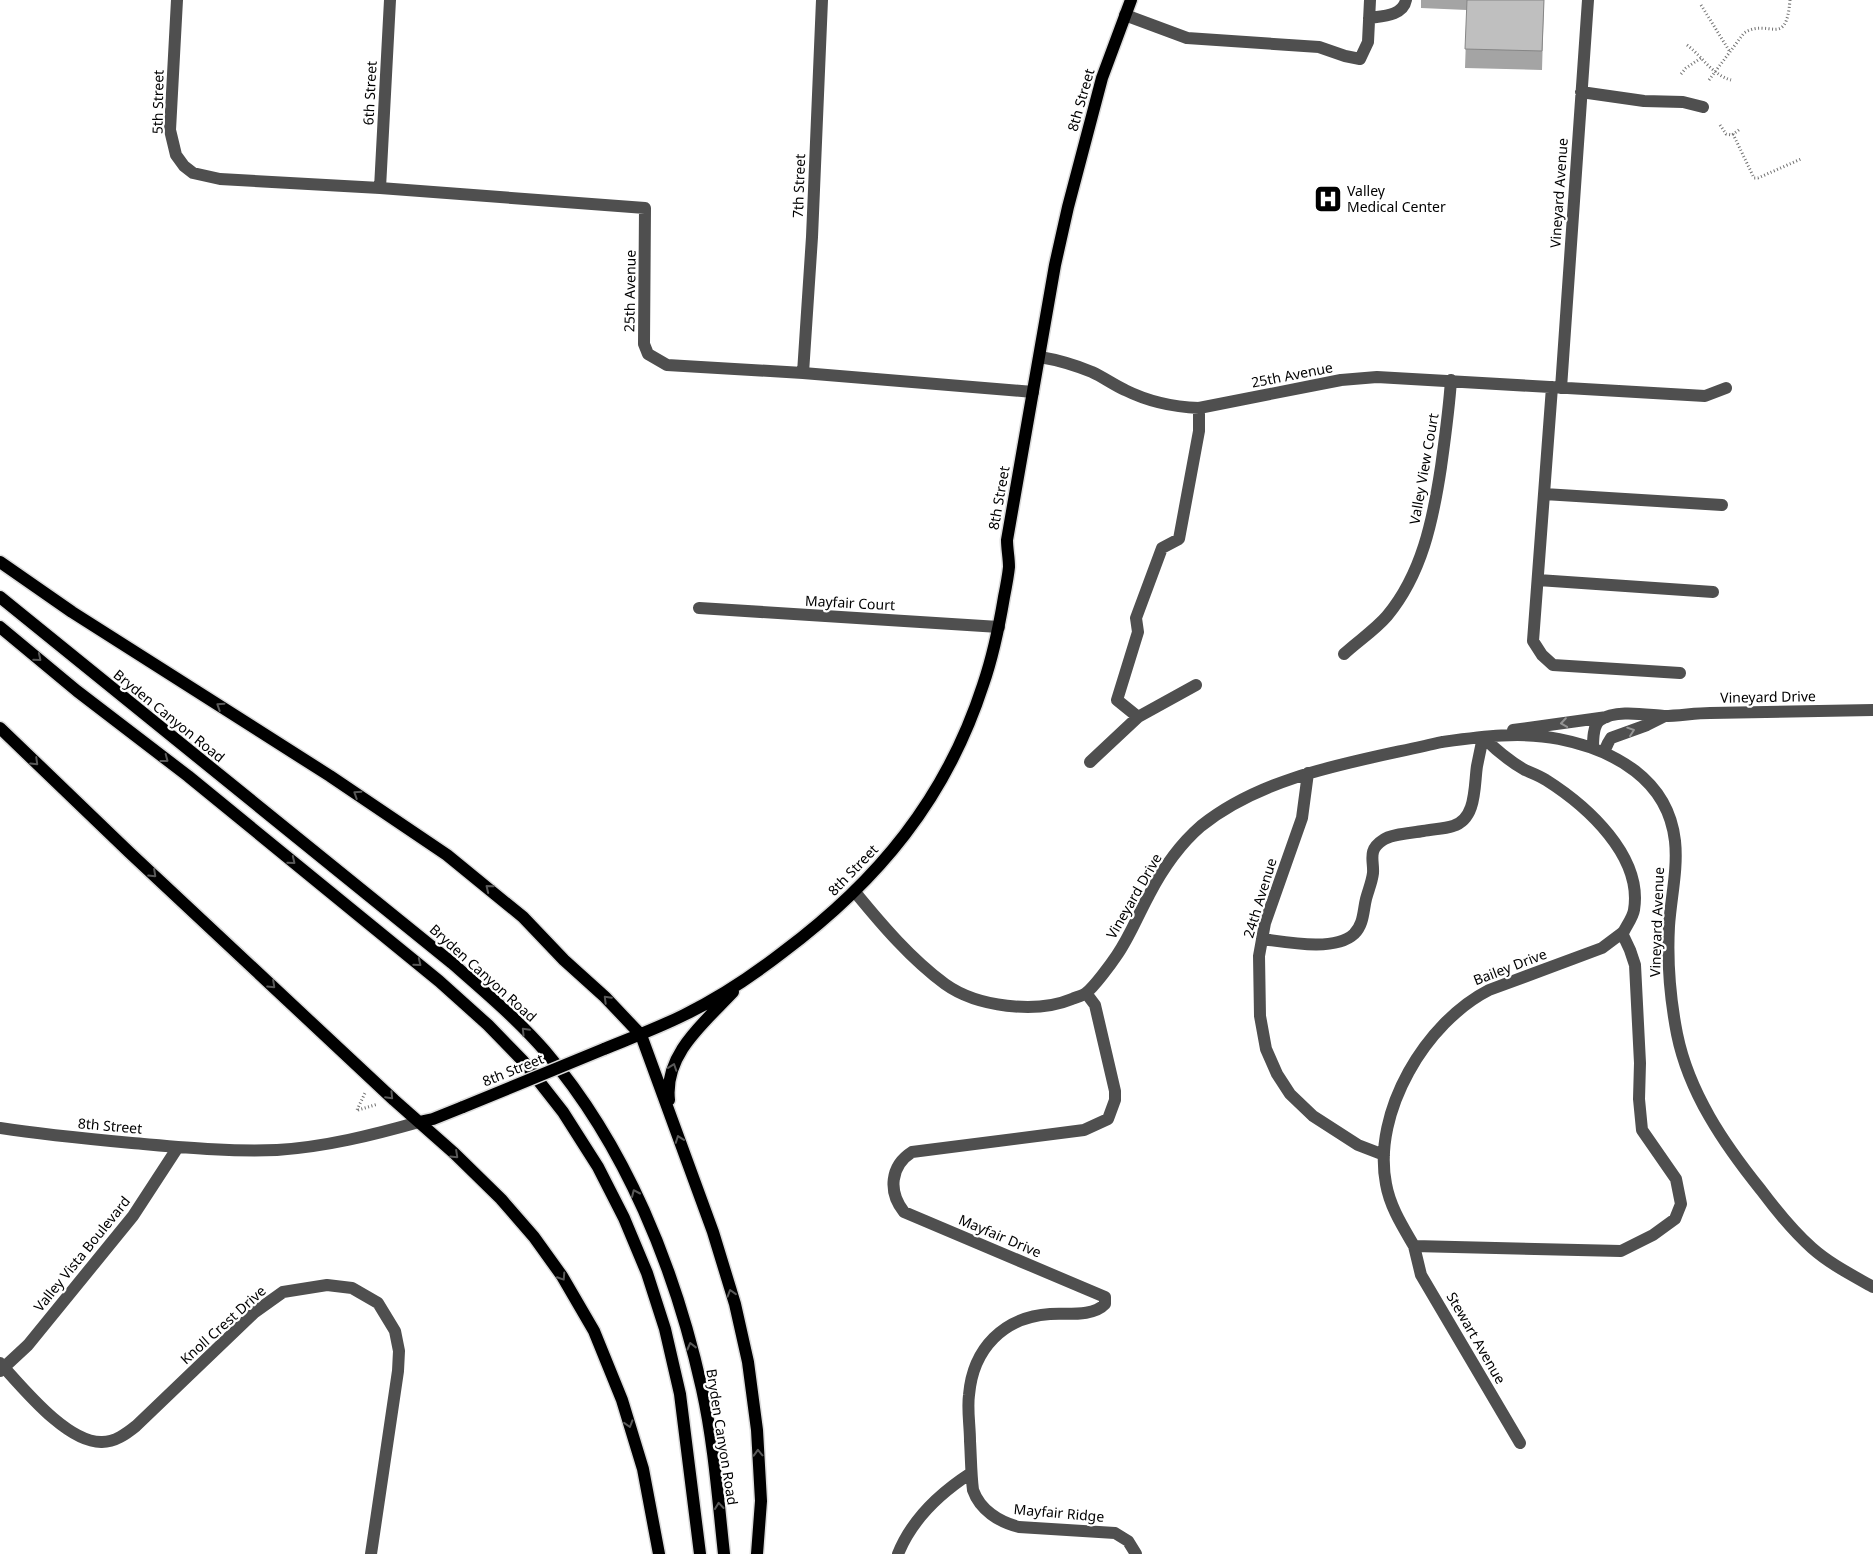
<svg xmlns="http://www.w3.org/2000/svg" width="1873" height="1554" font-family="'Noto Sans',sans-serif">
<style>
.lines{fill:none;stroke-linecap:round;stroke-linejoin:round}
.major-casing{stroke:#dbdbdb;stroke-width:15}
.path{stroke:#717171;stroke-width:3;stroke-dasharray:1 2.5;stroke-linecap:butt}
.minor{stroke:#4f4f4f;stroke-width:12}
.major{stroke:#000;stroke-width:12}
.major-bridge-casing{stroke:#dbdbdb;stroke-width:15;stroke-linecap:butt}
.major-bridge{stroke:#000;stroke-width:12}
.wall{fill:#a4a4a4}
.building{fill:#bfbfbf;stroke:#868686}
.oneway{stroke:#595959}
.oneway2{stroke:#959595}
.labels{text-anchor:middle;stroke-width:4.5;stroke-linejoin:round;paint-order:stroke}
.street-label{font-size:14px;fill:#000;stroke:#fff}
.poi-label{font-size:14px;fill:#000;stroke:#fff;text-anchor:start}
</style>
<rect width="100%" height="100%" fill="#fff"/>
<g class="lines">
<g class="major-casing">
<path id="major" d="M0,562L72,612L330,776L447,855L523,917L564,960L605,997L641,1035L713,1232L735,1304L748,1362L757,1430L761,1501L757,1554
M0,597L452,963C484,991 517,1019 545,1051C626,1146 675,1268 702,1389C714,1443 718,1499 724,1554
M0,627L77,691L188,776L439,981L488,1025L523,1061L563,1112L598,1167L624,1218L647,1273L665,1329L680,1394L700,1554
M0,728L130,853L394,1100L454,1153L501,1199L534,1237L562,1276L594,1331L622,1400L643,1469L659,1554
M604,1049C631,1038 658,1028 684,1015C719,998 752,976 783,952C878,881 946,799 983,685C993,656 999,627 1004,597C1006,587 1008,577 1009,567C1009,558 1007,549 1007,540L1055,265L1068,207L1102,78L1131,0
M669,1100C664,1054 704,1023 733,992
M419,1122L433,1119L463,1107"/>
</g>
<path class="path" d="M1701,5L1730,52
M1687,45C1703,57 1711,74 1731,80
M1681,74L1686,68L1701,58
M1709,80L1744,33C1769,17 1786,50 1790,0
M1720,125L1726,134L1732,135L1740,129
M1733,134L1754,178H1758L1801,159
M357,1110L365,1093
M358,1110L378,1104"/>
<path class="minor" d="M177,0L170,130L176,155L184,166L193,173L220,179L380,188L645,208L644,344L648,354L667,365L803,373L1033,392
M1125,15L1187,38L1319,47L1345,56L1360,59L1368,42L1370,0
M1369,18C1382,16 1403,16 1406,0
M1581,92L1644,101L1683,102L1703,107
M380,188L390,0
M1040,357C1058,360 1075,365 1092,372C1103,377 1114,385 1125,390C1149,402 1173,407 1199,408L1341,380L1377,377L1705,396L1726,388
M803,373L812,237L822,0
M1552,387L1533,641L1542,655L1553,665L1680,673
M1561,388L1588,0
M1544,494L1722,505
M1538,580L1713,592
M699,608L999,627
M1344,654C1358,641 1375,630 1387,616C1422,574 1433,520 1441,467C1445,438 1449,410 1451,380
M1138,717L1117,700L1138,632L1136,618L1162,548L1179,539L1199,431V408
M1513,730L1607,717
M1483,737C1496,750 1509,761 1525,770C1532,773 1540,776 1546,780C1587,806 1643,856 1634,910C1633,917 1627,925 1624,931L1622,933L1602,948L1489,990C1426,1022 1372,1112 1386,1184C1390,1207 1403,1227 1414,1246L1621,1251L1653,1235L1675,1219L1681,1204L1676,1179L1642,1130L1639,1099L1640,1063L1635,965L1630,950L1622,933
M1593,748C1593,740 1593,725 1600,720C1616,709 1647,715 1664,716C1679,716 1695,713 1710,713C1764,712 1819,711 1873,710
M1604,752L1608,743L1611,738L1647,725L1665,716
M1090,762L1138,717L1196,685
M1308,773L1302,818L1265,923L1259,956L1260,1016L1266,1049L1277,1074L1290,1094L1313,1116L1358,1145L1384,1155
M855,892C882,925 911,959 945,984C977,1007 1036,1014 1072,999C1076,997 1082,996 1086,993C1094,987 1111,964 1117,955C1130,936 1138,915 1149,895C1162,870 1179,845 1201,826C1267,773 1361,761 1442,742C1479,737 1521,731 1559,739C1614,750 1668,779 1675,841C1678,869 1671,897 1669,926C1667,963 1670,998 1677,1034C1689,1093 1724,1144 1761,1190C1776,1210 1793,1231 1812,1248C1830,1264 1852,1275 1873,1287
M1262,939C1286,942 1335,952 1354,934C1364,924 1363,911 1366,899C1368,891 1372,882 1373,873C1374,861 1367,850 1383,840C1391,834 1413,833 1423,831C1433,829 1444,829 1453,826C1477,819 1474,785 1477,766C1479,756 1481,747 1483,737
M1086,993L1095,1005L1115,1091V1100L1108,1119L1084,1130L912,1152C890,1166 888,1192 904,1212L1105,1297V1304C1093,1317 1067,1313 1050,1314C1004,1317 973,1348 969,1395C967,1409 970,1426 970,1441C971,1457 971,1474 973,1490C980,1510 999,1522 1019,1527L1115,1533L1128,1541L1136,1554
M0,1128C44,1135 88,1139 132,1143C180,1147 229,1152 277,1150C325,1147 373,1135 419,1122
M1414,1246L1421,1275L1520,1443
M0,1363C23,1388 67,1443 102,1442C115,1442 126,1434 136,1426L255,1312L283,1292L327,1285L352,1288L378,1303L395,1331L399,1351L398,1371L371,1554
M0,1371L28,1345L133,1216L178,1147
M898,1554C912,1519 940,1493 971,1473"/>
<use href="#major" class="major"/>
<g class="major-bridge-casing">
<path id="major-bridge" d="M463,1107L604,1049"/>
</g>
<use href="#major-bridge" class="major-bridge"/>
</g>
<path class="wall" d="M1421,0H1544L1542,70L1465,68L1467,10L1421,8Z"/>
<path class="building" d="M1467,0H1544L1542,51L1465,49Z"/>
<defs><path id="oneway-chevron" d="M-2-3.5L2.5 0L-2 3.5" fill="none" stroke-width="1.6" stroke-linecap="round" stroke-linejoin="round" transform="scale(1.25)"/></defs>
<g class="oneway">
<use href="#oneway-chevron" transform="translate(38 658) rotate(40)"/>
<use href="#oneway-chevron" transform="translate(220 706) rotate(-147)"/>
<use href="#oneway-chevron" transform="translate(165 759) rotate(37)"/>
<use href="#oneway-chevron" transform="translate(35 762) rotate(44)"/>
<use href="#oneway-chevron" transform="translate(357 794) rotate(-147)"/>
<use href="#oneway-chevron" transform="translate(292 861) rotate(39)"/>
<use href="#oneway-chevron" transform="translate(153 874) rotate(43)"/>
<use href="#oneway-chevron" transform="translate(489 888) rotate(-141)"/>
<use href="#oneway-chevron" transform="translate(418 963) rotate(39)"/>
<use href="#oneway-chevron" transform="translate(272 985) rotate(43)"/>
<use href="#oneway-chevron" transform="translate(607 999) rotate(-135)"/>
<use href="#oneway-chevron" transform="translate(525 1031) rotate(-134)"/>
<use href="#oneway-chevron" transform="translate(673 1067) rotate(-71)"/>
<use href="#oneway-chevron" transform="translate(390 1096) rotate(46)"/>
<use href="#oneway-chevron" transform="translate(679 1139) rotate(-110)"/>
<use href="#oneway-chevron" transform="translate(455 1155) rotate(43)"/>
<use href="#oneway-chevron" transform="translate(635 1193) rotate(-114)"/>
<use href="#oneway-chevron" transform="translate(562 1277) rotate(57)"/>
<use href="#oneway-chevron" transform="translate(731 1293) rotate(-107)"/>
<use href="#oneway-chevron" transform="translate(691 1346) rotate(-104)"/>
<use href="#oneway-chevron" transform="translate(629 1424) rotate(73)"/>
<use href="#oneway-chevron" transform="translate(758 1453) rotate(-92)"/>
<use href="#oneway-chevron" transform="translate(719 1506) rotate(-96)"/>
</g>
<g class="oneway2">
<use href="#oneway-chevron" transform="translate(1564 723) rotate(172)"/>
<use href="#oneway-chevron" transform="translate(1631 731) rotate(-19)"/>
</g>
<defs>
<g id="hospital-square" transform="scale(1.4375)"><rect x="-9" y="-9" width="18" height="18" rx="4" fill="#000" stroke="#fff"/><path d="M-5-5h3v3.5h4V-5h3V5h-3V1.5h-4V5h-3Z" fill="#fff"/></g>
</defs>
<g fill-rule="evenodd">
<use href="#hospital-square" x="1328" y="199"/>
</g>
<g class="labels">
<g class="street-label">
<text transform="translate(370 93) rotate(-87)" y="5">6th Street</text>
<text transform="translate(1081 100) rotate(-74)" y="5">8th Street</text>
<text transform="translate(158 102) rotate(-89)" y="5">5th Street</text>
<text transform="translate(799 186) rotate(-88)" y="5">7th Street</text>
<text transform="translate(1559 193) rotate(-86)" y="5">Vineyard Avenue</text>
<text transform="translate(630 291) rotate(-89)" y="5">25th Avenue</text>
<text transform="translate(1292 375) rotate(-11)" y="5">25th Avenue</text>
<text transform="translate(1424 469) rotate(-80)" y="5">Valley View Court</text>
<text transform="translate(999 498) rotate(-80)" y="5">8th Street</text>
<text transform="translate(850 603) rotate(3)" y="5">Mayfair Court</text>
<text transform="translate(1768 697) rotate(-1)" y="5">Vineyard Drive</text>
<text transform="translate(169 716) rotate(39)" y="5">Bryden Canyon Road</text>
<text transform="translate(853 870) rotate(-46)" y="5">8th Street</text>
<text transform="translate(1134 896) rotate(-60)" y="5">Vineyard Drive</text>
<text transform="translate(1260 898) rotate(-73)" y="5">24th Avenue</text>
<text transform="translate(1657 922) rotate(-88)" y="5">Vineyard Avenue</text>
<text transform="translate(1510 967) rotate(-21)" y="5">Bailey Drive</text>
<text transform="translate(483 973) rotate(42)" y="5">Bryden Canyon Road</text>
<text transform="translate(513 1070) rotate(-22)" y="5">8th Street</text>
<text transform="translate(110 1126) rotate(5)" y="5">8th Street</text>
<text transform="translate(1000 1236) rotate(23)" y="5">Mayfair Drive</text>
<text transform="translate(82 1254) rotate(-51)" y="5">Valley Vista Boulevard</text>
<text transform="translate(223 1325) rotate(-42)" y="5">Knoll Crest Drive</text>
<text transform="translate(1476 1338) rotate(60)" y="5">Stewart Avenue</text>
<text transform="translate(722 1437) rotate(81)" y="5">Bryden Canyon Road</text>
<text transform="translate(1059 1513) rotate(5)" y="5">Mayfair Ridge</text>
</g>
<g class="poi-label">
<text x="1347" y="196">Valley<tspan x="1347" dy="16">Medical Center</tspan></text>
</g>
</g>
</svg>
